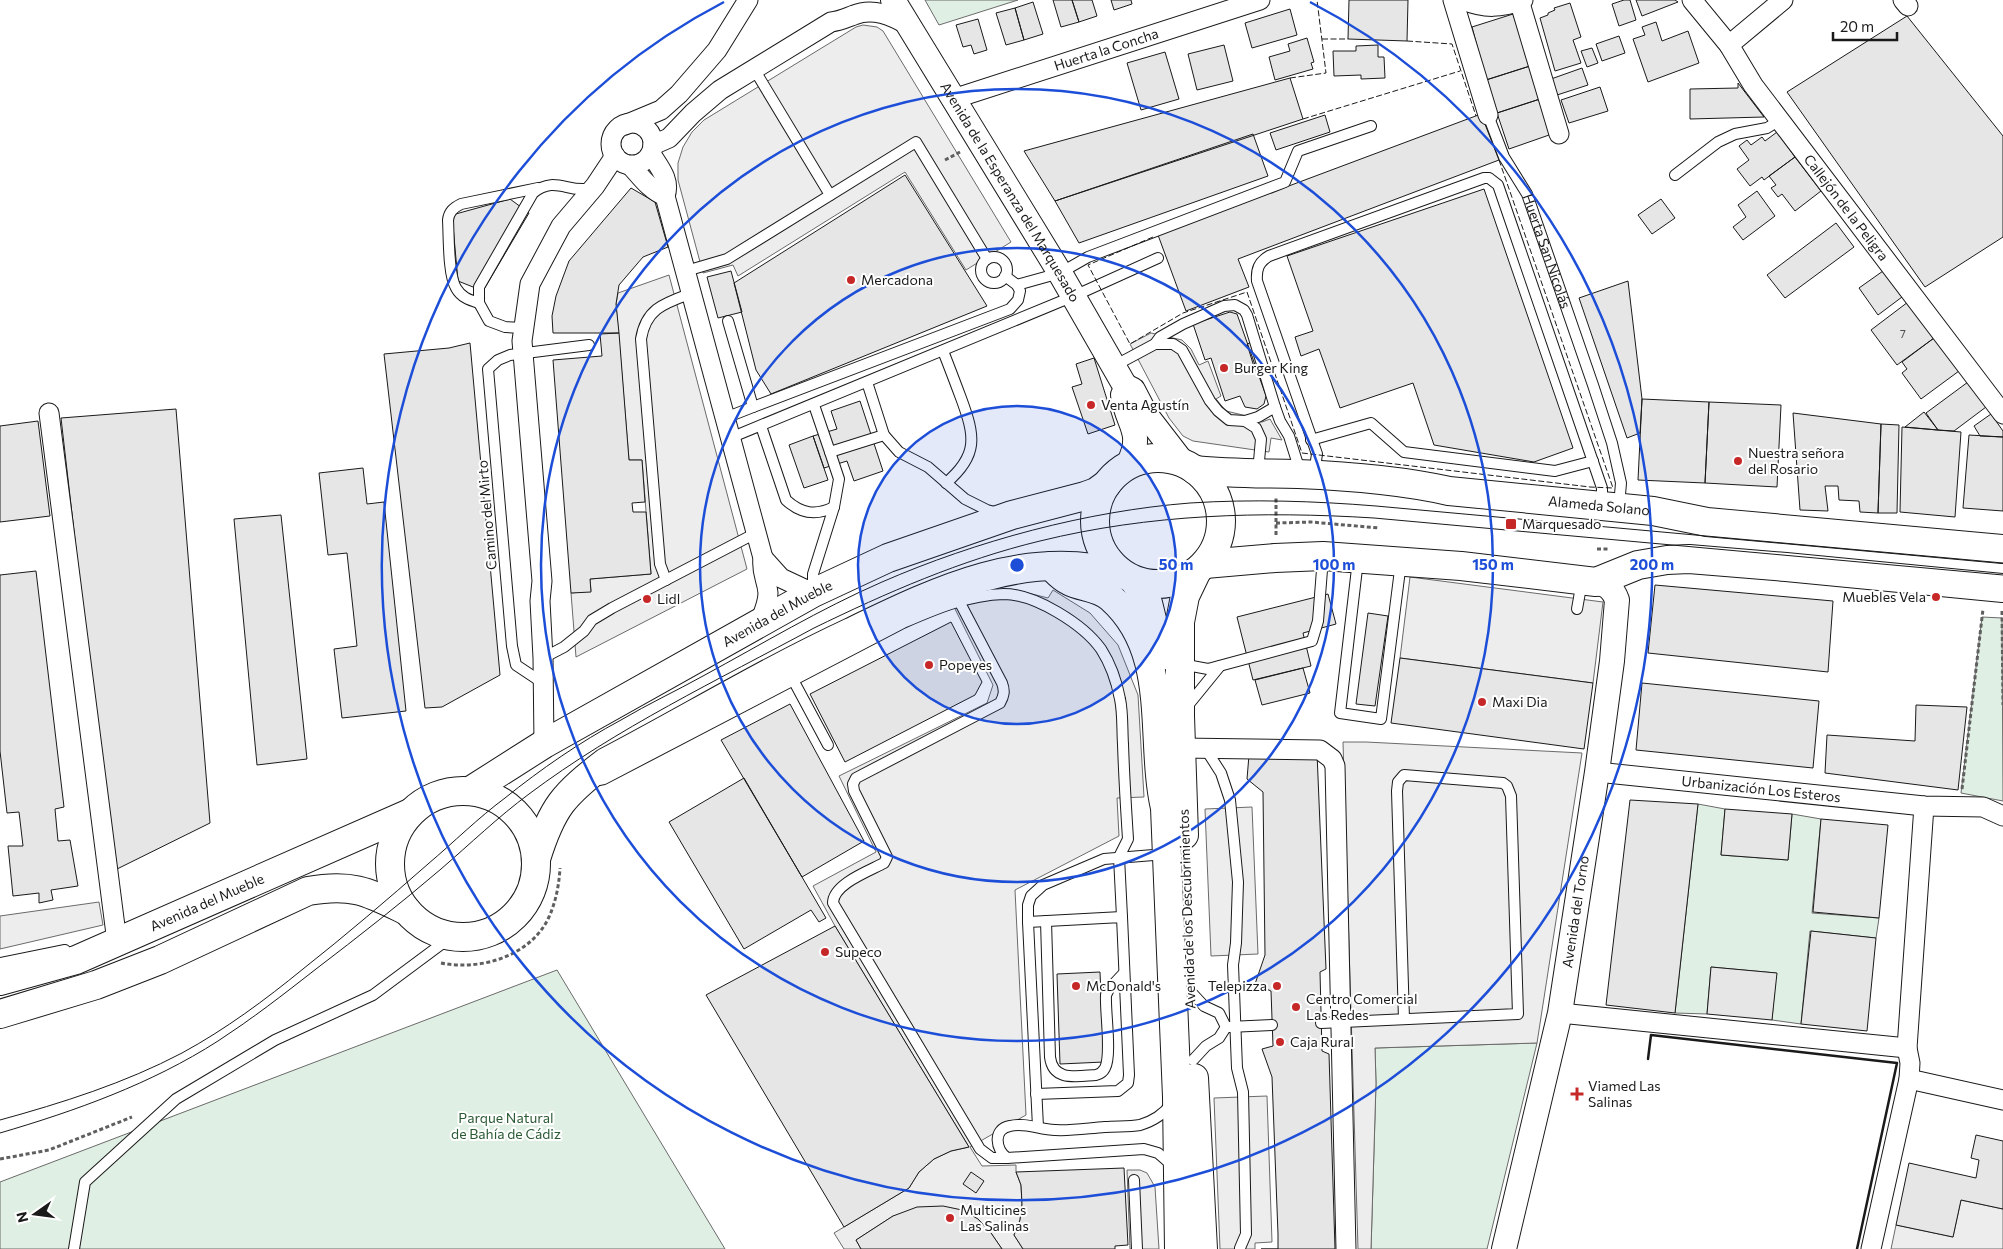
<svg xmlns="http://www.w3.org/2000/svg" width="2003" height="1249" font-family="Commissioner,sans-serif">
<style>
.green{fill:#e0efe3;stroke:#6a6a6a}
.parking{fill:#ededed;stroke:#6a6a6a}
.building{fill:#e6e6e6;stroke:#1a1a1a}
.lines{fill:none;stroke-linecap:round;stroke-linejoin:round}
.service-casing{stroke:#1a1a1a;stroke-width:12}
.minor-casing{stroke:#1a1a1a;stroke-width:21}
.tertiary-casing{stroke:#1a1a1a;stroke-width:26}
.secondary-casing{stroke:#1a1a1a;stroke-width:30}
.path{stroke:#5f5f5f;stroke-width:3;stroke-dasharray:4 2.5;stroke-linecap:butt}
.service{stroke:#fff;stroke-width:10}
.minor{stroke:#fff;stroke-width:19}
.tertiary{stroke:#fff;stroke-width:24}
.secondary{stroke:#fff;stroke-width:28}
.tram{stroke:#1a1a1a;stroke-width:1}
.fence{stroke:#1a1a1a;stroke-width:1;stroke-dasharray:6 2.5;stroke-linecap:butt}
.wall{stroke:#1a1a1a;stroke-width:2.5}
.ring{fill:none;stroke:#1d4ed8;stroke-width:2.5}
.poi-dot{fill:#c62828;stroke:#fff;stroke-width:2}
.labels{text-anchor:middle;stroke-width:4;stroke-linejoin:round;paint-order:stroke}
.number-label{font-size:11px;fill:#4d4d4d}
.street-label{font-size:14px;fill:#1a1a1a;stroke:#fff}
.poi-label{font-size:14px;fill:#1a1a1a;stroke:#fff;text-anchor:start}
.park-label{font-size:14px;fill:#2b5a34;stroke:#fff}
.centre{fill:#1d4ed8;stroke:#fff;stroke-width:2.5}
.ring-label{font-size:15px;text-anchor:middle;font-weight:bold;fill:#1d4ed8;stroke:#fff;stroke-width:4;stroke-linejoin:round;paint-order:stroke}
</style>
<rect width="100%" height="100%" fill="#fff"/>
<path class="green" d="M925,0H1018L939,25Z
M1982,617L2002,618L2003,801L1961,793Z
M1698,804L1725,809L1721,855L1788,860L1792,814L1821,819L1812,913L1879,918L1876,938L1810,931L1801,1024L1772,1020L1776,973L1711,967L1707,1014L1675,1013Z
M557,970L725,1249H0V1182Z
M1537,1043L1487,1249H1371L1376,1083L1375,1048Z"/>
<path class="parking" d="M863,25L877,27L883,31L1011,242L966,270L905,172L738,276L733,265L703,273L678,180V163L683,147L692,132L704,120L856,27Z
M669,275L747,569L576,657L571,593L591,591L590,579L651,574L642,460H629L616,304L618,293Z
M1151,333L1182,340L1191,349L1199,365L1208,361L1221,396L1216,399L1226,411L1247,416L1262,422L1270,419L1282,440L1271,438L1269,452L1193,441L1183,436L1169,418L1130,344Z
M1410,577L1603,602L1593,683L1400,658Z
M982,590H1016L1048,598L1053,590L1090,613L1118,645L1138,695L1144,797L1117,798L1119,836L1015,890L1026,1115L970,1147L982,1166L1016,1165V1172L1021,1185L1022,1204L1020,1220L1014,1235L1023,1249H1002L991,1233L978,1219L893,1216L856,1240L861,1249H844L834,1233L909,1188L919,1172L934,1159L951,1151L969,1147L835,926L813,886L876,852L839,776L987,703L993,685L950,599Z
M1343,742H1366L1582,753L1537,1043L1375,1048L1376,1083L1371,1249H1358Z
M1252,807L1258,954L1211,956L1205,809Z
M99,902L103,925L0,949V916Z
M1267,1096L1272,1242L1255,1243V1249H1220L1214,1098Z
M1127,1170H1140L1147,1173L1155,1187L1159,1249H1130Z
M1961,1200L2003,1209V1249H1891L1896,1225L1953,1237Z"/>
<path class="building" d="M1053,0H1072L1079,22L1061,27Z
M1072,0H1092L1097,16L1079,22Z
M1111,0H1131L1132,4L1114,10Z
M1349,0H1408L1407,41L1348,39Z
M1624,0H1630L1636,20L1619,26L1612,4Z
M1636,0H1675L1678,2L1642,16Z
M1033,2L1043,34L1024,40L1015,8Z
M1570,3L1581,37L1573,40L1581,63L1555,71L1540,18L1548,15V13L1555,10L1554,8Z
M1015,8L1024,40L1006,45L996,13Z
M1290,9L1297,35L1252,48L1245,23Z
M1513,14L1530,66L1486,80L1472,27Z
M1907,16L2003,136V237L1925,287L1787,92Z
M978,19L987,50L974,54L971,45L963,47L956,25Z
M1656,22L1662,41L1688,31L1699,63L1648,82L1633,39L1645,35L1642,27Z
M1619,36L1625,53L1602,61L1596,44Z
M1307,38L1314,62L1311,63L1313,69L1275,80L1269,57L1290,51L1288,44Z
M1224,45L1233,81L1197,90L1188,54Z
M1378,45V57H1384L1385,78L1361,79V75L1334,76L1333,51H1356V46Z
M1592,48L1598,63L1587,67L1581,51Z
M1165,52L1179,99L1141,110L1127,63Z
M1530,66L1540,99L1497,113L1486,80Z
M1582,68L1588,85L1557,95L1551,79Z
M1290,78L1303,119L1055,201L1024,151Z
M1738,83L1764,117L1690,119V89L1738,88Z
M1600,87L1608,111L1569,123L1561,100Z
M1540,99L1552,134L1509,149L1497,113Z
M1481,114L1499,160L1238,259L1249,287L1186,311L1158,235Z
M1325,115L1330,132L1276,150L1270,133Z
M1777,132L1795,157L1764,180L1762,177L1750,186L1737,169L1749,160L1739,146L1747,140L1751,145L1762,137L1765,141Z
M1253,134L1268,176L1079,243L1055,201Z
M1795,157L1821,191L1795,211L1782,194L1778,197L1771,188L1776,185L1769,176Z
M905,175L987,306L771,394L756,370L734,283Z
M631,188L655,202L668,247L643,257L619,285L616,304L619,333H553L552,316L556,296L569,261Z
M1484,189L1573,448L1534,462L1434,445L1413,383L1340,408L1319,349L1301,356L1295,337L1313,331L1287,256Z
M1757,191L1775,216L1743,240L1733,227L1746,217L1738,205Z
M510,199L529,213L483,291L458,281L452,215Z
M1661,199L1675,218L1652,234L1638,215Z
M1836,223L1854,247L1785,298L1767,275Z
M731,271L742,312L718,318L707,277Z
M1883,271L1902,297L1878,315L1859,288Z
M1628,281L1642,399L1640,433L1627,438L1579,298Z
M1908,302L1934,338L1897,365L1871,330Z
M1230,312L1237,314L1266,396L1264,404L1257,409L1245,407L1240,396L1225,401L1211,358L1205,360L1193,324Z
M619,333L629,460H642L645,502L632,503L633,512H646L651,574L590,579L591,592L571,593L553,360L602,356L600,334Z
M1934,338L1959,371L1921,399L1902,373L1907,369L1902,362Z
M1255,341L1264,367L1255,370L1247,344Z
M470,343L500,675L442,707L425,708L384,354L449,348Z
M1094,358L1115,425L1088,434L1072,387L1082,384L1076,364Z
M1968,382L1986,407L1954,431L1938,430L1926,413Z
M1642,399L1709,402L1705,483L1638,480Z
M860,401L883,471L854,481L847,461L824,468L813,436L837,429L831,411Z
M1709,402L1781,405L1777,487L1705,483Z
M176,409L210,823L113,871L61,418Z
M1924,412L1938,430L1905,427Z
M1793,413L1881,424L1878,513L1860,512L1859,501L1839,500L1838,486H1825L1828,511L1800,510Z
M1991,414L2003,431V437L1980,436L1974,426Z
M38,421L50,516L0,522V426Z
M1881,424L1899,425L1897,513H1878Z
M1902,427L1961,432L1955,517L1900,512Z
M1969,435L2003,437V511L1963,508Z
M813,436L828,480L804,488L789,445Z
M363,468L367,504L384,502L406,711L342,718L334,649L357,646L347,553L328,555L319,473Z
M281,515L307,759L257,765L234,519Z
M36,571L64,807L55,809L58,841L70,840L78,886L51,890L53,900L39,903V893L13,896L8,846H23L19,812L7,813L0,751V575Z
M1655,585L1833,601L1828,672L1648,653Z
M1328,594L1336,624L1303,633L1311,666L1253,680L1237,617Z
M1368,613L1388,616L1375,706L1356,704Z
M951,622L982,682L975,695L845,762L810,694Z
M1400,658L1593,683L1584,749L1391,723Z
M1303,668L1310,693L1262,705L1255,680Z
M1642,683L1819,701L1813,768L1636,750Z
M790,704L864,841L802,877L721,740Z
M1916,705L1967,707L1958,790L1825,773L1827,735L1915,741Z
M1317,753L1326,969L1320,972L1322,1051L1329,1054L1335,1249H1261H1278V1234L1272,1077L1262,1049L1273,1046L1271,991L1255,984L1265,955L1263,792L1247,779L1249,755Z
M744,778L826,918L819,922L811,910L744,949L669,822Z
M1630,800L1698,804L1675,1013L1606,1005Z
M1725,809L1792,814L1788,860L1721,855Z
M1821,819L1888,825L1879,918L1813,912Z
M835,926L969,1147L951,1151L934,1159L919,1172L909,1188L844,1227L706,995Z
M1811,931L1876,938L1867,1031L1801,1024Z
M1711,967L1777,973L1772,1020L1707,1014Z
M1100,972L1104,1062L1060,1064L1057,974Z
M1976,1135L2003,1141V1209L1961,1200L1953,1237L1896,1225L1909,1163L1976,1178L1979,1160L1971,1158Z
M1124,1168L1128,1245L1115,1246V1249H1023L1014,1235L1020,1220L1022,1204L1021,1185L1016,1172Z
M971,1172L984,1181L976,1193L963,1184Z
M943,1206L962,1210L978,1219L991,1233L1002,1249H861L856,1240L893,1216L917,1207Z"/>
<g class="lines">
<g class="service-casing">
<g id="service">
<path d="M754,69L830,195"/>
<path id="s1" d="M1488,115L1504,157L1527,194L1593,385L1612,443L1621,483L1619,506"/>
<path d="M1675,175L1718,142L1735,134L1767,128L1780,120"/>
<circle cx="994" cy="270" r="13"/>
<path d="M686,271L727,259L916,142L987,259"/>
<path d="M1017,285L1060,273L1088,257L1285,182L1298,151L1371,126"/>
<path d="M479,303C469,300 461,297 456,288C448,275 449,237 448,220C449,212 453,208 461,204L538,188"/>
<path d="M524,328L505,327L489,321L479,303V287L533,193C555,175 569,194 592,188"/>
<path d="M1155,344H1173L1182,350L1210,401L1218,411L1229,420L1245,421L1256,428L1261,439L1258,472"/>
<path d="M943,351C949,366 955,382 961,398C975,436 979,455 946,483"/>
<path d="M1114,366L1155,344L1160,337L1183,324L1224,306L1235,305L1244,310L1247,315L1275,407L1280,421L1289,436L1300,471"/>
<path d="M867,382L884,435"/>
<path d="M814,405L830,452"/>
<path d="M753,407L1010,309L1018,300L1020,291L1017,285L1005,276"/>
<path d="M725,418L753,407L728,321"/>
<path d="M1245,421L1258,417L1275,407"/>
<path d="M761,426L786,500C801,514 816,516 834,507"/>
<path d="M730,438L1074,296L1158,258"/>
<path d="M1311,440L1371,423L1404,452L1555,471L1593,461"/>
<path d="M1314,474L1317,454L1257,281C1256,269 1259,262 1269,256L1484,178H1489L1498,185L1602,488V505"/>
<path d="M1358,560L1340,713L1381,719L1401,562"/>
<path d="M666,580L660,564L641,339C646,308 665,303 692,293"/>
<path d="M813,590V574L834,507L839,479L830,452L884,435L899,452L928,467L965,499L987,510L998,513"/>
<path d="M959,601L1002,683C1005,691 1004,696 1000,703L856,778L853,784L854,791L887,857L884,863C869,871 833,884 833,903L980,1149L992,1158H1007"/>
<path d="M1577,609L1582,581"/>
<path d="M543,658L564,647L584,631L592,620L612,608L756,533"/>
<path d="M1181,664L1208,669L1312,641L1318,621L1323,557"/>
<path d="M791,676L828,745"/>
<path d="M543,683L516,665L512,646L488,369L498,360L510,355L589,345"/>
<path d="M1185,709L1220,666"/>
<path d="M1205,748L1221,773L1230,800L1238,882L1236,943L1233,965L1237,1068L1243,1092L1246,1234L1240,1248"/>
<path d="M599,780L604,779L903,623C935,609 968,595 1004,594C1035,594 1083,624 1101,649C1110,663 1117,683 1120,699C1123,713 1122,730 1123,744C1124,776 1126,808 1128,839L1119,857L1122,917"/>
<path d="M1046,921L1050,1057C1053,1082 1077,1076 1096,1075C1100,1074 1103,1072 1105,1068C1112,1055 1105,1012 1106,995L1109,989L1124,973"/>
<path d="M1028,922L1122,917L1129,1075L1128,1083L1118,1091L1036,1094"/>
<path d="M0,963L65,950"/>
<path d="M1191,992L1204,1006L1219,1013L1226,1027"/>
<path d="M1321,1023L1518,1014L1511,796L1507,786L1503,783L1404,775L1398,782L1397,791L1404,1019"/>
<path d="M1229,1027L1272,1025"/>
<path d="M1193,1060L1206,1046L1219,1038L1226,1027"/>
<path d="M1171,1104C1164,1114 1153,1121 1140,1125C1129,1127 1117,1126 1105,1127C1089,1128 1072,1131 1055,1130C1040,1130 1025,1122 1010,1126C992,1129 996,1150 1007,1158L1144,1149L1158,1153L1174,1167"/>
<path d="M1038,1127L1028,922V905L1031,896L1043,885L1104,859L1166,854"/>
<path d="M1134,1180L1137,1249"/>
<path d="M74,1249L85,1182L176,1099L275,1040L373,995L451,937"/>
</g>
</g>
<g class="minor-casing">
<g id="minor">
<path d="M1453,0L1488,115"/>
<path d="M1463,0C1485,9 1501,8 1523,0"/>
<path d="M1519,0L1559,134"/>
<path id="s2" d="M1692,0L1729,45L1753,85L2003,414"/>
<path d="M1903,0L1908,6"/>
<path d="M1729,45L1783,0"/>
<path id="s3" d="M953,99L1260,0"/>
<circle cx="632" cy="144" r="21"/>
<path d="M625,125L661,110L679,94L717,50L748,0"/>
<path d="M653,145L669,138L693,113L720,90L831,22C840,21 846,18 854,15C873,7 892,16 908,25"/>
<path d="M651,154C659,167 671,180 665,196L763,558C761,574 767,579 768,593C768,604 763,614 759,624"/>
<path d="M631,166C641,177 650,190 665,196"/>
<path d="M49,413L117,942"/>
<path d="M763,558L781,578L813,593"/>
<path d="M544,744L543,658L540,601L542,581L522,341L530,284L561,226L595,186L615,156"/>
<path d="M1181,748L1320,750L1332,759L1335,766L1346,1249"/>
<path id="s4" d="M1597,772L1924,806L1983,807L2003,816"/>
<path d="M1560,1013L1907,1048"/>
<path d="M1909,1079L2003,1100"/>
<path d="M1871,1249L1909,1079L1910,1063L1907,1048L1924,806"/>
</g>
</g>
<g class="tertiary-casing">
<g id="tertiary">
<path id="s5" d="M893,0L1060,273L1125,386"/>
<path d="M1125,386L1133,390L1146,415L1183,463"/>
<path d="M1123,395C1127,426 1145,431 1128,465"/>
<path id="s6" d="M1504,1249L1560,1013L1597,772L1612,661L1617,600C1613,589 1608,585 1596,582"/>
</g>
</g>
<g class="secondary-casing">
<g id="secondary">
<circle cx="1158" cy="521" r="63"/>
<path id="s7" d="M1195,470C1229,474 1263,473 1298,474C1348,476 1400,480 1449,491L1653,511L1707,522L2003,549"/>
<path d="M1205,564L1275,558L1323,556L1461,566L1596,582L1638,565L1667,560L1689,559L1786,567L2003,588"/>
<path d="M1051,566C1056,571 1062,578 1069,581C1083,588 1099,587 1111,598C1172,652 1149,737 1165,808L1177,1097L1179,1249"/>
<path d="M1134,580L1148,603L1161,656"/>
<path id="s8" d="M470,791L544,744L813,593L888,558L1012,515L1085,496L1096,492L1107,484"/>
<circle cx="463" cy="864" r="73"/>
<path d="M1184,835L1180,716V622L1185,596L1196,573"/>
<path d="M536,859C552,807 564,794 606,762C688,719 767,671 851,632C936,591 1025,547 1122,574"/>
<path id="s9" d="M0,981L76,960L410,813"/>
<path d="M0,1014L96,985L160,960L308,891C353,883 368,892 407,911"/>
<path d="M1194,1078L1203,1249"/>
</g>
</g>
<path class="path" d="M945,160L962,151
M1276,523L1311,522L1379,528
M1276,535V496
M1597,549H1610
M2002,611L2003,705
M1962,789L1983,609
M441,963C481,971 531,956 549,917C556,901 559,885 560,868
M0,1159L49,1150L132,1117"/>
<use href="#service" class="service"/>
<use href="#minor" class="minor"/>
<use href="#tertiary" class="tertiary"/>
<use href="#secondary" class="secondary"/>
<path class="tram" d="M0,1120C62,1103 125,1083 182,1053C226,1029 265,1000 303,969C346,935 387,900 428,864C454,842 478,818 505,798C541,769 580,742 621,720C648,704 676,691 703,676C762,644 820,609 882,582C976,541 1087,511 1190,503C1252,499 1314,501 1376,506L2003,563
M0,1133C75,1111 151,1084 218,1041C252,1019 284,994 316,969C358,937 400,904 441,869C470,844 498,817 529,794C617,728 718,680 814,628C886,593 961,560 1040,541C1150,514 1261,511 1374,518L2003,575"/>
<path class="fence" d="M1322,39H1348
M1407,41L1452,44L1476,116
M1290,78L1326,73L1317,0
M1303,119L1460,71
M1153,237L1088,265L1130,344L1183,313L1247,292L1302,453L1590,487L1613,488L1499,160"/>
<path class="wall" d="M1648,1059L1651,1035L1897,1063L1857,1249"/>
</g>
<circle cx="1017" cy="565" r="159" fill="#1d4ed8" fill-opacity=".12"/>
<g class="ring">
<circle cx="1017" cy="565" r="159"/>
<circle cx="1017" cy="565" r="317"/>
<circle cx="1017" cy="565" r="476"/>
<path d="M1310 2A635 635 0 1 1 724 2"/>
</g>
<g class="poi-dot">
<circle cx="851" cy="280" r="5"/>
<circle cx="1224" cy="368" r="5"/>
<circle cx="1091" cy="405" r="5"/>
<circle cx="1738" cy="461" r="5"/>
<rect x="1505" y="518" width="12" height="12" rx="2.5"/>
<circle cx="1936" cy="597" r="5"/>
<circle cx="647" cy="599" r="5"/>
<circle cx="929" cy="665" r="5"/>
<circle cx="1482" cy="702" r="5"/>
<circle cx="825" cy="952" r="5"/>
<circle cx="1076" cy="986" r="5"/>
<circle cx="1277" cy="986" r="5"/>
<circle cx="1296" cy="1007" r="5"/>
<circle cx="1280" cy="1042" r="5"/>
<path d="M1574.5 1086.5h5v5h5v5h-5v5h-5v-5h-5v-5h5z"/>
<circle cx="950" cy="1218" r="5"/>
</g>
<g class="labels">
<g class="number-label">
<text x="1903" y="338">7</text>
</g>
<g class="street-label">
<text dy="5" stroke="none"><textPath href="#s3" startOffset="161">Huerta la Concha</textPath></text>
<text dy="5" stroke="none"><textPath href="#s5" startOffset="225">Avenida de la Esperanza del Marquesado</textPath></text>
<text dy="5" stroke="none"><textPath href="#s2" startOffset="259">Callejón de la Peligra</textPath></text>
<text dy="5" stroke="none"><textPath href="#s1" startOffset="149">Huerta San Nicolás</textPath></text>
<text dy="5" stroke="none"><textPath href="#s7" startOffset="406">Alameda Solano</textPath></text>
<text transform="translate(487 515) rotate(-95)" y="5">Camino del Mirto</text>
<text dy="5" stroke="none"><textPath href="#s8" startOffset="355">Avenida del Mueble</textPath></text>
<text dy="5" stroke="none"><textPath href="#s4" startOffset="165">Urbanización Los Esteros</textPath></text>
<text dy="5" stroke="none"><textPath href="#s9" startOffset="222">Avenida del Mueble</textPath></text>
<text transform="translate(1187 909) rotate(-92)" y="5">Avenida de los Descubrimientos</text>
<text dy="5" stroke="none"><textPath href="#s6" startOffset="345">Avenida del Torno</textPath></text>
</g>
<g class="poi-label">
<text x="861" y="285">Mercadona</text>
<text x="1234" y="373">Burger King</text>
<text x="1101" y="410">Venta Agustín</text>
<text x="1748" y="458">Nuestra señora<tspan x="1748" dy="16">del Rosario</tspan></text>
<text x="1522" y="529">Marquesado</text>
<text x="1926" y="602" text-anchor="end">Muebles Vela</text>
<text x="657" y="604">Lidl</text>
<text x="939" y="670">Popeyes</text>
<text x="1492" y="707">Maxi Dia</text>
<text x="835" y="957">Supeco</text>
<text x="1086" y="991">McDonald's</text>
<text x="1267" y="991" text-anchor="end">Telepizza</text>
<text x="1306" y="1004">Centro Comercial<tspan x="1306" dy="16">Las Redes</tspan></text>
<text x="1290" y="1047">Caja Rural</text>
<text x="1588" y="1091">Viamed Las<tspan x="1588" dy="16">Salinas</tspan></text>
<text x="960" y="1215">Multicines<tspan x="960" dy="16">Las Salinas</tspan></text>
</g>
<g class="park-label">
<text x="506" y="1123">Parque Natural<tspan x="506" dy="16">de Bahía de Cádiz</tspan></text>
</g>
</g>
<circle cx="1017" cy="565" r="8" class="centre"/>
<g class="ring-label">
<text x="1176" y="570">50 m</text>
<text x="1334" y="570">100 m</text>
<text x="1493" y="570">150 m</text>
<text x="1652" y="570">200 m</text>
</g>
<g transform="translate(35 1214) rotate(256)" stroke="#ffffff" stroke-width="4" paint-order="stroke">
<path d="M0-4L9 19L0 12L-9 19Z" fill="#1a1a1a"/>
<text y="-8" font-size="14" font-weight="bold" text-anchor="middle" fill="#1a1a1a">N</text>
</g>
<path d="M1833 32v8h64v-8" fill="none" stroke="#1a1a1a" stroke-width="2.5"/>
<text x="1840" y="32" font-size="15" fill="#1a1a1a" stroke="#ffffff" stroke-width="4" paint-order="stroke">20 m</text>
</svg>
